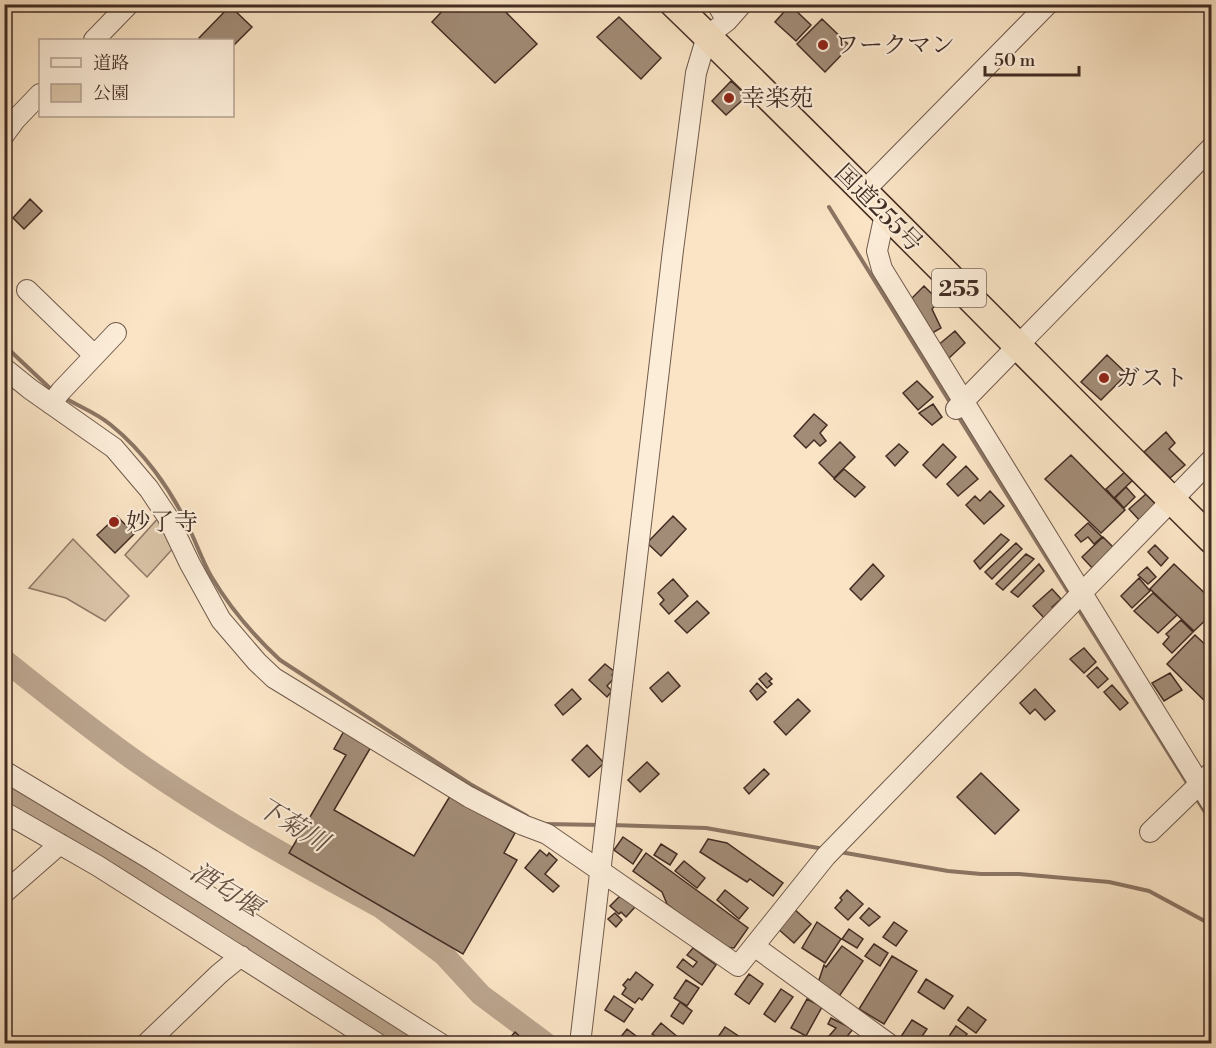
<svg xmlns="http://www.w3.org/2000/svg" width="1216" height="1048" font-family="'Libre Bodoni','Noto Serif JP',serif">
<style>
.green{fill:#dbc5a9;stroke:#8e7866;stroke-width:1.5}
.lines{fill:none;stroke-linecap:round;stroke-linejoin:round}
.stream{stroke:#8b7563;stroke-width:4}
.river{stroke:#bba58e;stroke-width:22}
.building{fill:#a28c77;stroke:#422c23;stroke-width:1.5}
.minor-casing{stroke:#705a4c;stroke-width:22}
.highway-casing{stroke:#422c23;stroke-width:30}
.minor{stroke:#fcedd9;stroke-width:20}
.highway{stroke:#fae4c5;stroke-width:27}
.poi-dot{fill:#8f2418;stroke:#fcedd9;stroke-width:2}
.labels{text-anchor:middle;stroke-width:4.5;stroke-linejoin:round;paint-order:stroke}
.shield{fill:#fcedd9;stroke:#7a665a;stroke-width:1.5}
.shield-label{font-size:22px;font-weight:bold;fill:#422c23}
.poi-label{font-size:24px;fill:#422c23;stroke:#fcedd9;text-anchor:start}
.street-label{font-size:24px;fill:#422c23;stroke:#fcedd9}
.water-label{font-size:26px;font-style:italic;fill:#665043;stroke:#fcedd9}
</style>
<rect width="100%" height="100%" fill="#fae4c5"/>
<filter id="stains"><feTurbulence type="fractalNoise" baseFrequency=".00333" numOctaves="4"/><feColorMatrix values="0 0 0 0 .2 0 0 0 0 .09 0 0 0 0 .02 0 0 0 .5 -.17"/></filter>
<radialGradient id="worn" r=".72"><stop offset=".6" stop-color="#630" stop-opacity="0"/><stop offset="1" stop-color="#630" stop-opacity=".3"/></radialGradient>
<path class="green" d="M161,515L178,543L147,577L125,555Z
M73,539L129,596L105,621L66,598L29,588Z"/>
<g class="lines">
<path class="stream" d="M829,207L951,404
M4,345L54,392
M63,397C78,406 97,413 111,425C143,451 170,488 188,526C196,542 202,560 211,576C230,608 253,635 280,660L470,784L527,816
M958,416L1070,595
M1077,607L1189,786
M1196,798L1212,823
M545,824L601,825
M611,825L706,828L824,849
M840,852L948,871L981,874H1019L1109,882L1149,891L1212,925"/>
<path class="river" d="M4,660C47,694 90,729 134,760C212,815 296,862 380,907L444,955L481,995L547,1044
M4,790L227,922L414,1044"/>
</g>
<path class="building" d="M449,4H498L537,44L495,83L432,22Z
M790,5L811,25L796,41L775,22Z
M230,6L252,27L232,47V40H201L199,38Z
M619,17L661,58L641,79L597,37Z
M822,19L850,46L825,72L797,44Z
M731,81L747,96L726,115L712,101Z
M30,199L42,211L24,229L13,218Z
M924,286L939,301L932,309L941,328L929,335L908,302Z
M955,331L965,343L948,359L937,346Z
M1107,355L1127,374L1101,400L1081,382Z
M917,381L933,397L918,410L903,393Z
M933,404L942,417L932,425L919,413Z
M814,414L827,425L820,433L826,441L820,446L814,440L806,448L794,436Z
M1166,432L1175,443L1169,449L1185,465L1170,478L1144,452Z
M840,442L855,457L834,478L819,463Z
M899,444L908,452L895,466L886,456Z
M943,444L956,457L936,478L923,465Z
M1071,455L1125,510L1101,533L1045,479Z
M966,466L978,479L958,496L947,484Z
M844,469L865,487L855,497L834,479Z
M1126,471L1134,479L1114,498L1106,489Z
M1126,487L1135,497L1124,508L1115,498Z
M990,491L1004,506L984,524L966,505L975,496L980,501Z
M1146,494L1158,506L1141,522L1129,509Z
M117,516L134,534L115,553L97,535Z
M673,516L686,529L661,556L647,543Z
M1088,523L1102,537L1094,544L1088,537L1081,542L1075,535Z
M1001,534L1009,540L980,569L974,561Z
M1103,537L1116,550L1095,571L1082,557Z
M1016,543L1022,549L992,579L985,572Z
M1155,545L1168,558L1161,566L1148,552Z
M1026,554L1034,559L1003,590L996,584Z
M873,564L884,576L861,600L850,589Z
M1039,564L1044,571L1018,597L1011,592Z
M1174,564L1212,600V614L1194,631L1150,589Z
M1147,567L1156,577L1148,584L1138,575Z
M1139,578L1150,591L1132,608L1121,596Z
M673,579L688,596L669,614L660,604L664,600L658,593Z
M1052,589L1061,599L1052,607L1055,610L1045,619L1033,606Z
M1153,593L1177,615L1158,633L1134,611Z
M697,601L709,613L687,633L675,621Z
M1181,620L1193,632L1172,653L1163,644L1169,637L1166,634Z
M1195,635L1212,651V708L1167,664Z
M1084,648L1096,662L1084,673L1070,659Z
M605,664L615,672L612,675L615,677L607,686L612,691L607,697L589,680Z
M1097,667L1108,679L1098,688L1087,676Z
M668,672L680,686L662,702L650,688Z
M766,673L772,679L769,681L772,684L767,688L759,679Z
M1170,673L1182,690L1164,701L1152,683Z
M757,683L766,692L757,700L750,691Z
M1112,685L1128,703L1120,710L1104,692Z
M572,689L581,699L563,715L555,705Z
M1035,689L1055,711L1045,720L1035,709L1030,714L1020,703Z
M798,699L810,711L786,735L774,722Z
M344,731L371,747L334,810L414,856L450,796L515,833L504,853L517,860L463,954L289,853L346,755L334,749Z
M587,745L604,763L589,777L572,760Z
M647,762L659,774L640,792L628,780Z
M764,769L769,774L749,794L744,788Z
M981,773L1019,810L995,834L957,797Z
M623,837L642,850L633,864L614,850Z
M708,839L727,843L783,883L773,896L750,879L747,882L700,852Z
M661,844L677,854L670,865L654,855Z
M540,850L547,856L549,853L557,860L545,874L559,886L553,892L525,868Z
M646,853L748,928L734,948L723,947L667,904L662,892L633,871Z
M684,861L705,878L697,888L675,871Z
M725,890L748,908L739,919L717,900Z
M847,890L863,904L848,920L835,908L842,900L840,898Z
M621,895L635,907L626,917L621,912L619,914L610,906Z
M869,908L880,917L869,926L860,918Z
M794,909L811,924L794,943L777,928Z
M615,913L622,920L616,927L608,919Z
M817,922L841,939L825,963L802,948Z
M894,922L907,931L896,946L883,937Z
M849,929L863,939L857,948L842,939Z
M874,944L888,953L880,966L865,956Z
M842,946L863,961L838,998L818,983L824,965L826,967Z
M693,948L716,965L702,985L677,967L683,959L693,967L697,962L687,955Z
M892,956L917,971L884,1024L859,1009Z
M636,972L653,985L642,1000L639,998L635,1003L622,994L626,988L623,985L628,979L630,980Z
M749,974L763,984L749,1004L735,994Z
M926,979L953,996L944,1009L918,992Z
M686,980L699,988L687,1006L674,998Z
M781,989L793,997L775,1022L764,1014Z
M614,996L633,1009L624,1022L605,1010Z
M807,999L822,1007L806,1036L791,1028Z
M680,1002L692,1011L683,1024L671,1016Z
M968,1007L986,1020L976,1033L958,1020Z
M831,1018L853,1029L841,1044H822L836,1028L828,1024Z
M912,1020L927,1029L917,1044H909L900,1038Z
M661,1023L679,1038L674,1044H649L655,1036L652,1034Z
M956,1026L967,1034L960,1044H954L947,1039Z
M725,1027L740,1037L735,1044H713Z
M627,1029L636,1036L631,1044H627L620,1038Z
M515,1032L525,1041L523,1044L506,1042Z"/>
<g class="lines">
<g class="minor-casing">
<path id="minor" d="M717,4L727,21
M94,40L129,4
M4,135L15,120L40,94
M863,192L1048,4
M885,214L877,251L882,269L1212,804
M27,290L94,355
M4,368L30,389L114,448L126,462L149,489L167,516L190,564L221,620L257,662L274,678L469,797L523,825L547,834L738,966L826,856L1212,459
M51,404L61,391L116,333
M956,409L1212,147
M4,771L152,860L441,1044
M4,812L98,866L378,1044
M1150,832L1212,772
M4,893L60,844
M754,946L889,1044
M146,1044L219,974L241,956
M580,1044L673,250L696,73L707,36L727,21L742,4"/>
</g>
<g class="highway-casing">
<path id="highway" d="M674,4C856,180 1032,362 1212,540"/>
</g>
<use href="#minor" class="minor"/>
<use href="#highway" class="highway"/>
</g>
<g class="poi-dot">
<circle cx="823" cy="45" r="6"/>
<circle cx="729" cy="98" r="6"/>
<circle cx="1104" cy="378" r="6"/>
<circle cx="114" cy="522" r="6"/>
</g>
<g class="labels">
<rect class="shield" x="932" y="269" width="54" height="38" rx="4.5"/>
<g class="shield-label">
<text x="959" y="296">255</text>
</g>
<g class="poi-label">
<text x="835" y="53">ワークマン</text>
<text x="741" y="106">幸楽苑</text>
<text x="1116" y="386">ガスト</text>
<text x="126" y="530">妙了寺</text>
</g>
<g class="street-label">
<text transform="translate(879 208) rotate(45)" y="8">国道255号</text>
</g>
<g class="water-label">
<text transform="translate(293 824) rotate(31)" y="9">下菊川</text>
<text transform="translate(226 889) rotate(32)" y="9">酒匂堰</text>
</g>
</g>
<rect width="1216" height="1048" fill="none" stroke="#fae4c5" stroke-width="24"/>
<rect x="6" y="6" width="1204" height="1036" fill="none" stroke="#422c23" stroke-width="3"/>
<rect x="12" y="12" width="1192" height="1024" fill="none" stroke="#422c23" stroke-width="1.5"/>
<rect x="39" y="39" width="195" height="78" fill="#fcedd9" stroke="#b2a090" stroke-width="1.5"/>
<rect x="51" y="58" width="30" height="9" fill="#fcedd9" stroke="#b2a090" stroke-width="1.5"/>
<text x="93" y="69" font-size="18" fill="#422c23">道路</text>
<rect x="51" y="84" width="30" height="18" fill="#dbc5a9" stroke="#b2a090" stroke-width="1.5"/>
<text x="93" y="99" font-size="18" fill="#422c23">公園</text>
<path d="M985 66v9h94v-9" fill="none" stroke="#422c23" stroke-width="3"/>
<text x="994" y="66" font-size="18" fill="#422c23" stroke="#fcedd9" stroke-width="4.5" paint-order="stroke">50 m</text>
<rect width="100%" height="100%" filter="url(#stains)"/>
<rect width="100%" height="100%" fill="url(#worn)"/>
</svg>
